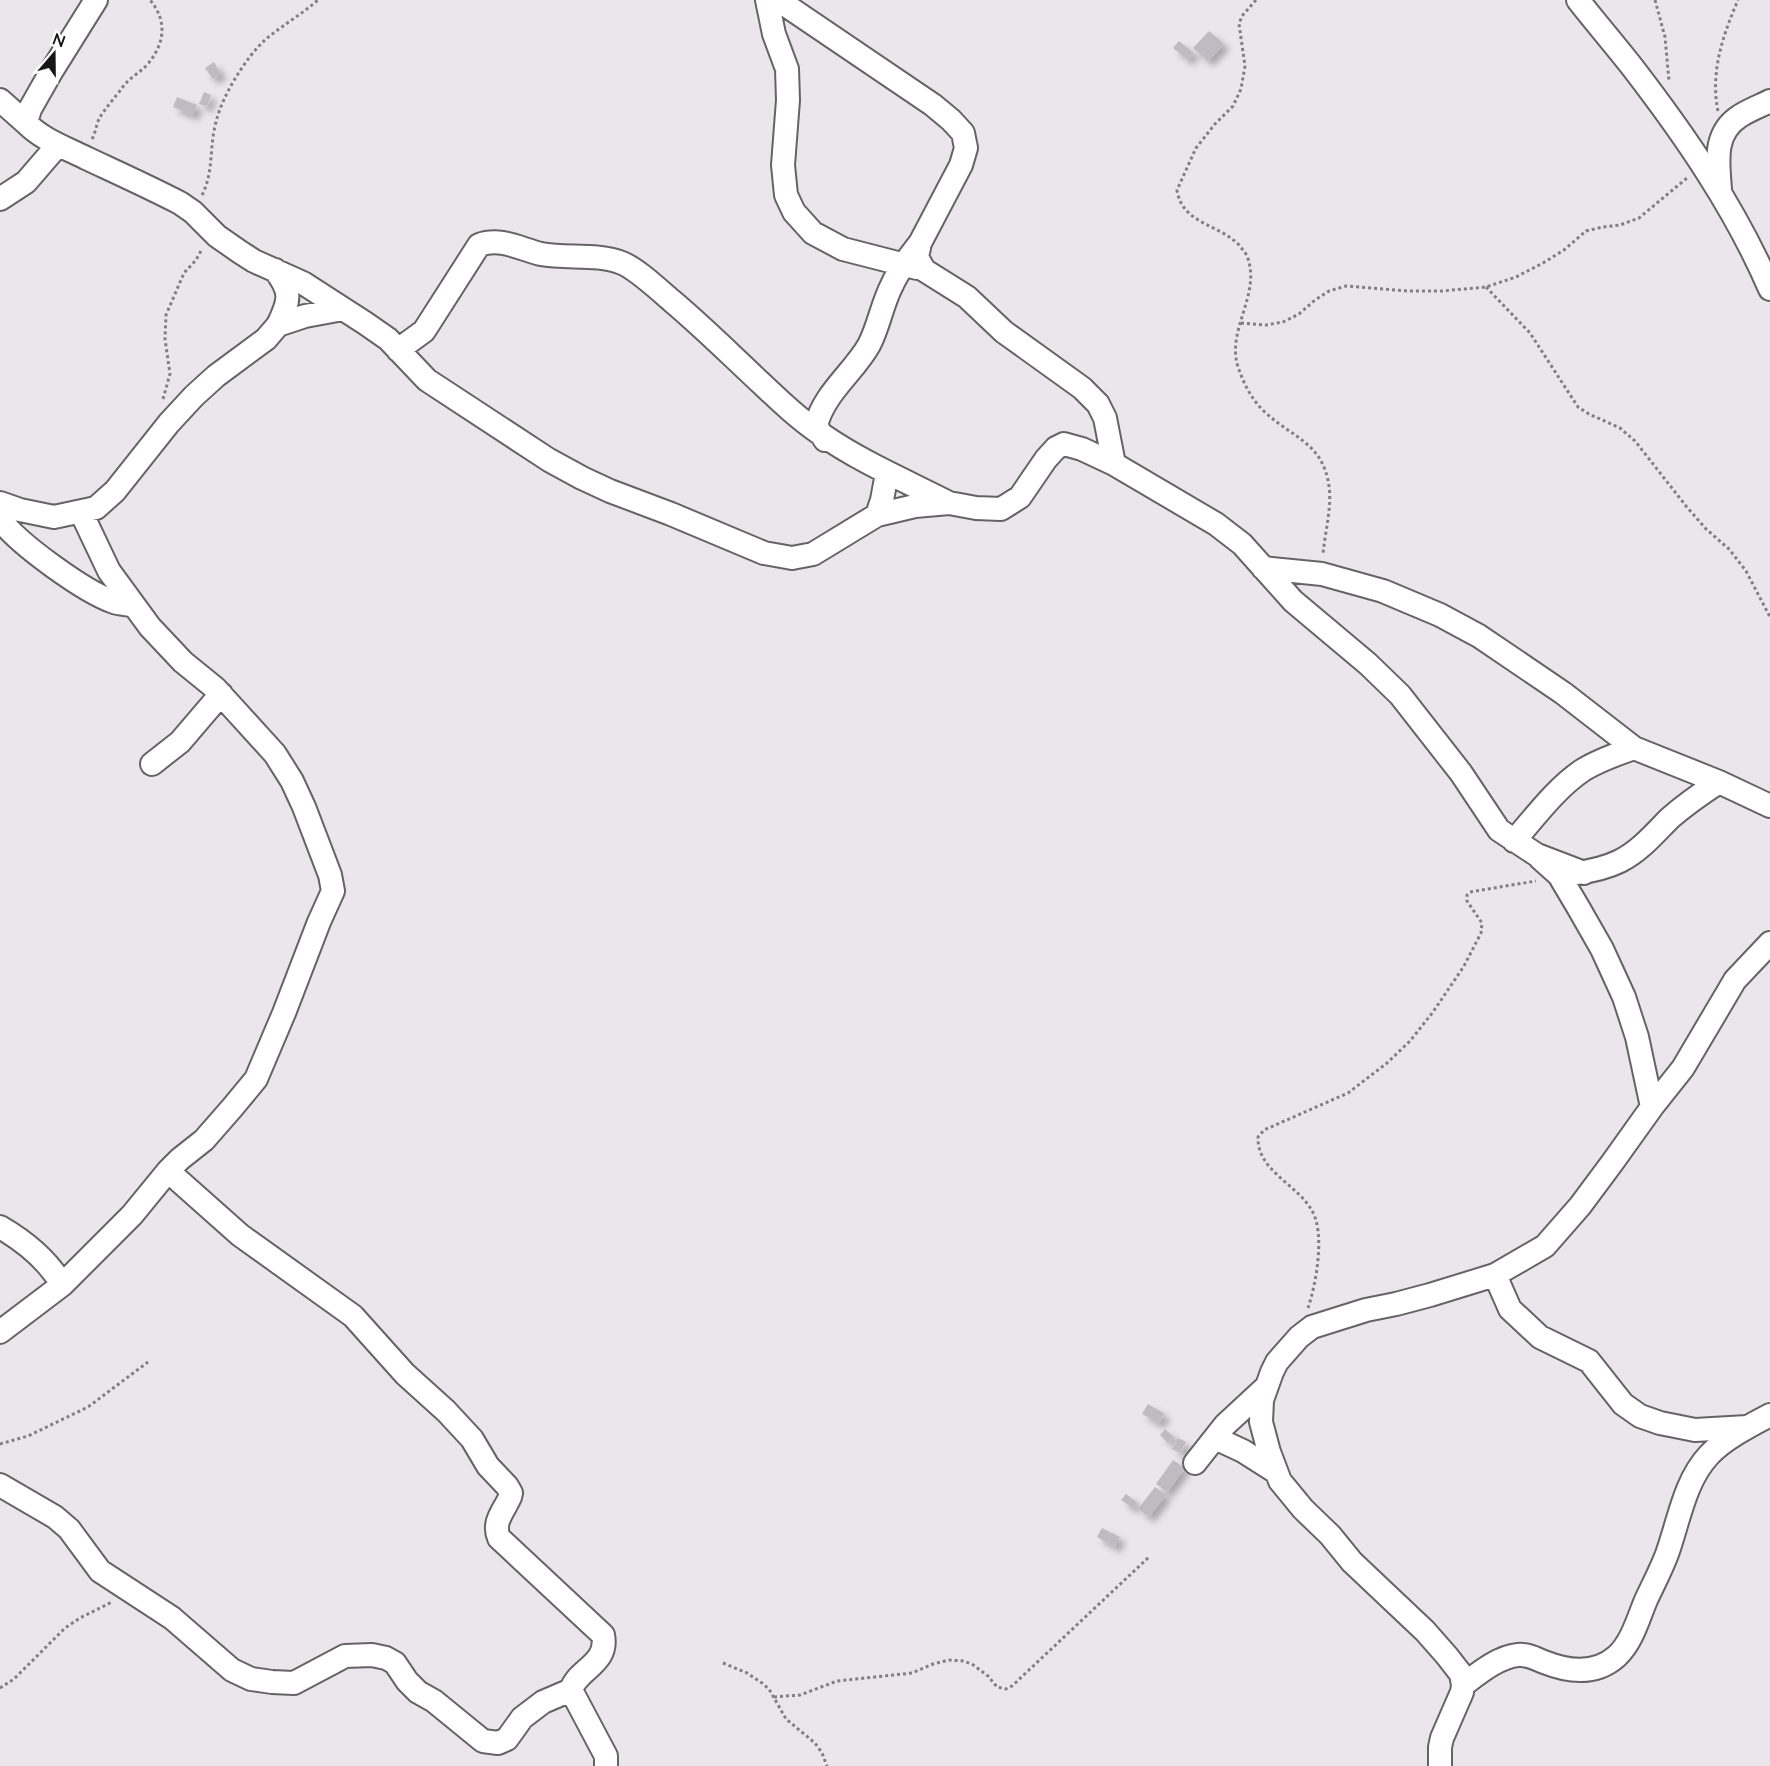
<svg xmlns="http://www.w3.org/2000/svg" width="1770" height="1766" font-family="Lato,sans-serif">
<style>
.building{fill:#bebcc2;filter:url(#shadow)}
.lines{fill:none;stroke-linecap:round;stroke-linejoin:round}
.minor-casing{stroke:#666367;stroke-width:26}
.path{stroke:#827f82;stroke-width:3;stroke-dasharray:3 3;stroke-linecap:butt}
.minor{stroke:#fff;stroke-width:22}
</style>
<defs>
<filter id="shadow"><feDropShadow dx="5.5" dy="5.5" stdDeviation="3" flood-color="#0004"/></filter>
</defs>
<rect width="100%" height="100%" fill="#eae6eb"/>
<path class="building" d="M1209,31L1224,44L1208,61L1193,48Z
M1179,41L1194,53L1188,60L1173,48Z
M214,62L221,74L213,79L205,68Z
M204,92L211,95L207,107L199,104Z
M177,97L197,105L193,115L173,107Z
M1148,1404L1165,1414L1159,1423L1142,1414Z
M1165,1429L1174,1437L1168,1443L1160,1435Z
M1178,1438L1186,1442L1180,1453L1172,1449Z
M1173,1460L1185,1468L1167,1492L1156,1484Z
M1155,1487L1166,1495L1149,1517L1138,1509Z
M1126,1494L1138,1503L1133,1508L1121,1500Z
M1102,1528L1120,1537L1115,1547L1097,1537Z"/>
<g class="lines">
<g class="minor-casing">
<path id="minor" d="M96,0L51,72L30,109L26,123C43,140 64,147 86,158C118,173 149,187 180,203L193,212L217,236L240,252L254,261L303,283L365,323L388,339L427,380L549,460L582,478L610,491L671,514L764,553L792,558L813,554L877,515L915,506L949,503L976,508L1001,509L1020,497L1046,459L1056,448L1064,444L1082,449L1114,464L1216,524L1242,544L1293,601L1368,664L1400,695L1461,773L1499,830L1537,855L1584,873
M767,0L774,34L787,69L788,100L783,165L786,195L794,212L813,233L843,249L917,268
M778,0L933,105L951,120L963,133L966,148L961,165L920,243L917,257L924,270L967,297L1004,332L1082,388L1098,404L1105,418L1114,464
M1578,0C1596,23 1615,45 1633,68C1686,137 1735,208 1770,289
M0,100L26,123
M1720,189C1718,162 1713,133 1740,116C1749,110 1760,106 1770,101
M0,199L26,182L57,146
M275,270C292,292 290,300 278,325
M398,350L424,331L479,245C501,237 520,249 541,254C567,259 597,253 622,263C637,269 659,290 672,301C704,328 732,356 762,384C781,402 800,420 821,434C861,462 906,481 949,503
M825,440L816,426C823,394 854,372 869,345C879,326 882,304 892,285C899,269 910,256 920,243
M0,503L20,510L54,517L96,508L115,491L169,423L194,396L216,376L266,339L278,325L305,316L343,309
M877,515L882,500L887,473
M0,519C18,544 85,592 114,602C119,604 126,604 132,605
M1263,568L1322,574L1383,591L1440,615L1479,636L1563,693L1634,748L1719,782L1770,806
M152,764L180,742L221,694
M1514,841C1535,817 1556,788 1583,770C1599,760 1617,754 1634,748
M1540,858L1559,875L1578,907L1602,949L1624,997L1637,1037L1652,1107
M1571,874C1587,872 1606,868 1620,861C1640,851 1655,833 1670,818C1686,804 1702,793 1719,782
M168,1171L240,1235L353,1316L405,1374L446,1411L472,1439L488,1466L507,1486L511,1493L510,1497C504,1511 492,1522 499,1538L603,1635C609,1664 577,1669 571,1690L606,1756V1766
M0,1227C24,1241 48,1260 62,1285
M1495,1275L1510,1309L1540,1337L1589,1361L1623,1404L1640,1416L1660,1423L1695,1430L1747,1427
M0,1332L62,1285L132,1215L168,1171L180,1159L204,1140L232,1108L256,1079L284,1013L319,922L333,891L330,875L304,807L292,781L275,754L215,688L183,662L150,627L109,571L81,512
M1215,1438L1243,1451L1276,1472
M1195,1463L1225,1425L1266,1387
M0,1485L55,1517L69,1529L100,1571L172,1618L232,1670L251,1679L272,1682L294,1683L345,1656L372,1655L386,1658L395,1663L407,1681L418,1692L434,1701L483,1741L498,1743L507,1739L522,1718L543,1702L571,1690
M1463,1685C1479,1673 1498,1657 1518,1655C1528,1654 1536,1659 1544,1662C1569,1672 1596,1675 1617,1656C1632,1642 1638,1619 1646,1600C1653,1585 1661,1570 1667,1554C1679,1521 1684,1482 1709,1455C1724,1439 1751,1425 1770,1415
M1440,1766V1747L1442,1738L1462,1692L1463,1685L1461,1674L1447,1656L1425,1631L1352,1562L1330,1535L1303,1509L1280,1481L1269,1452L1261,1422L1262,1400L1272,1372L1277,1362L1299,1337L1312,1327L1366,1310L1396,1304L1430,1295L1495,1275L1545,1246L1580,1206L1612,1163L1652,1107L1683,1068L1735,980L1770,943"/>
</g>
<path class="path" d="M1256,0L1242,16L1239,24L1245,66L1241,89L1233,106L1215,124L1196,148L1177,190C1182,224 1219,224 1239,245C1242,249 1245,252 1247,256C1262,294 1226,329 1238,367C1244,384 1252,401 1266,413C1293,438 1323,443 1329,486C1332,507 1325,532 1323,554
M1655,0L1665,37L1669,81
M1718,111C1710,72 1723,35 1738,0
M92,139C96,132 96,124 100,117C105,109 116,96 122,88C129,78 138,74 146,66C165,45 168,21 150,0
M202,195C214,172 209,147 216,122C222,96 246,57 266,39C283,25 302,14 318,0
M1486,287L1530,333L1578,407L1589,414L1620,428L1635,441L1686,506L1706,529L1729,549L1746,571L1770,617
M1241,323L1266,325L1283,322L1299,314L1315,300L1329,291L1346,286L1408,291H1442L1486,287L1516,277L1543,263L1564,250L1586,231L1603,227L1620,225L1639,218L1687,178
M163,399L170,374L165,339L166,315L184,273L196,260L202,249
M1308,1308C1316,1284 1326,1232 1311,1209C1296,1184 1257,1170 1258,1137L1264,1130L1348,1093L1387,1063L1410,1041L1433,1012L1464,966L1481,933L1482,923L1467,901V895L1470,892L1536,881
M0,1444L28,1436L88,1407L148,1362
M723,1663L747,1673L762,1683L769,1689L786,1719L815,1743L822,1753L827,1766
M0,1688L14,1679L65,1628L80,1618L112,1602
M774,1697L800,1695L837,1681L912,1673L933,1664L949,1660L963,1661L972,1664L988,1676L997,1687L1006,1689L1012,1686L1149,1557"/>
<use href="#minor" class="minor"/>
</g>
<g transform="translate(54 54) rotate(20)" stroke="#ffffff" stroke-width="4.5" paint-order="stroke">
<path d="M0-4.5L10 22L0 15L-10 22Z" fill="#171617"/>
<text y="-9" font-size="16" font-weight="bold" text-anchor="middle" fill="#171617">N</text>
</g>
</svg>
